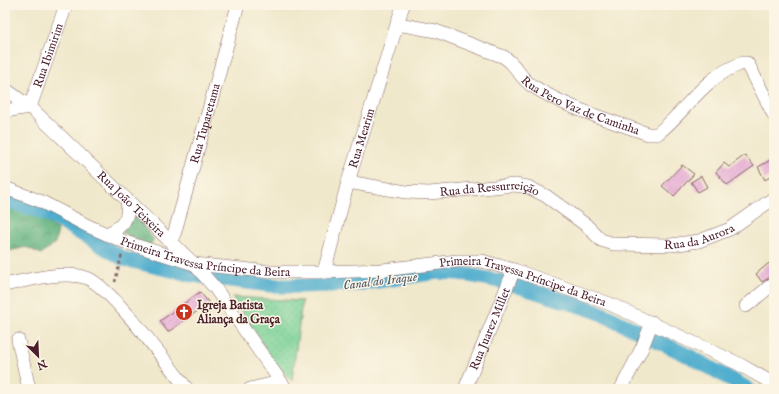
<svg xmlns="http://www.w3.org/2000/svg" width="779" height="394" font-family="'IM FELL English',serif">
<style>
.forest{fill:url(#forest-crowns);stroke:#566956}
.park{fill:url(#park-dots);stroke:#627861}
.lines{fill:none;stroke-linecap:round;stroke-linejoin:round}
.canal{stroke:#4fadce;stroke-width:15}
.building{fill:url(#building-hatch)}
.street-casing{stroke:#846563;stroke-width:14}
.path{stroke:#846563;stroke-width:2.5;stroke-dasharray:3 3;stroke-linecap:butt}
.street{stroke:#fff;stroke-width:13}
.labels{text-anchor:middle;stroke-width:3;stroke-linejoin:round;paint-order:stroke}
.street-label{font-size:12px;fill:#4a1f2b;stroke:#fcf5e5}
.poi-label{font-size:12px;font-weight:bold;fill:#4a1f2b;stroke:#fcf5e5;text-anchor:start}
.water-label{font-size:13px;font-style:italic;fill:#4c586c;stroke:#fcf5e5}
</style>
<defs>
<pattern id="forest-crowns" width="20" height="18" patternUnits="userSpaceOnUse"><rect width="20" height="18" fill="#62b380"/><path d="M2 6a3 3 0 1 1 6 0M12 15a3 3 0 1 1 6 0" fill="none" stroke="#539169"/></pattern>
<pattern id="park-dots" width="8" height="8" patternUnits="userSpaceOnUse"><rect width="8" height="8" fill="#79d197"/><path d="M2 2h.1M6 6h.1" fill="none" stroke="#6ab382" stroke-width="1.8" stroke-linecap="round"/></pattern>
<pattern id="building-hatch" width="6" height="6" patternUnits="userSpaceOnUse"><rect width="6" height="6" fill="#e9aed8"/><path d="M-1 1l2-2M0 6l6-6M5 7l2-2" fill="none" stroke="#c995ba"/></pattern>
</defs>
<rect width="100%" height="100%" fill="#fcf5e5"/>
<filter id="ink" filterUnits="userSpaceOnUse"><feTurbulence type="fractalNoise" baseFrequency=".025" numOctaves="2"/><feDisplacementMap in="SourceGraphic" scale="8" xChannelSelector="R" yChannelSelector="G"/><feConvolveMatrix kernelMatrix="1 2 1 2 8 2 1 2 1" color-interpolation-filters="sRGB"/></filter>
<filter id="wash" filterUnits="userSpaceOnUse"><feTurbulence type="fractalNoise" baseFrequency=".012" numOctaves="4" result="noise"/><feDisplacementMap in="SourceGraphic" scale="16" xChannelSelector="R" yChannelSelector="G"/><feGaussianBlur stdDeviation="0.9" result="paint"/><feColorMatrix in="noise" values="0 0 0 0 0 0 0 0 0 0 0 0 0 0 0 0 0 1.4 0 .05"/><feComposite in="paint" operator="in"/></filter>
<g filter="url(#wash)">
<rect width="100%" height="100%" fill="#f0e8cb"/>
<path class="forest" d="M5,205L34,214L58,230L55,243L41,254L26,247L5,252Z
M135,216L154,240L149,246L122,232Z"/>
<path class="park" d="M232,297L302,301L292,381L277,366Z"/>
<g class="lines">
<path class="canal" d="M5,200L37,210L58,220L124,259L192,275L278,286H302L359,284L437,272L458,273L509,283L596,311L691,357L748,389"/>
</g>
<g id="blocks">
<path class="building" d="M745,155L754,166L727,185L716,172L724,163L729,167Z
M774,158V174L765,180L758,167Z
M682,165L694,174L674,196L662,186Z
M701,176L707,187L698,192L691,182Z
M769,263L774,270V275L762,282L756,274Z
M200,292L209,303L168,332L160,321Z"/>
</g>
</g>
<g filter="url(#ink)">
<use href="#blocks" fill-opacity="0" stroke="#846563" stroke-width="1"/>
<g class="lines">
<g class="street-casing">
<g id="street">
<path id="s1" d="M398,24L436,31L504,57C516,64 520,78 531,85C566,108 609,120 648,134H657C688,110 702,77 743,63H747L749,66L774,115"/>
<path id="s2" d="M5,89L30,107L194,264L215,288L286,389"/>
<path id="s3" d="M5,111L30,107L66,5"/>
<path id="s4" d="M348,182L406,192L429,193L515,185L528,187L546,196L586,225L601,240L614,244L671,245L699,241L730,229L774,198"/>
<path id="s5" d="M5,188L40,201L88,226L125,242L194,264L270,272H324L383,270L457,261H482L514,270L610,304L737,363L774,384"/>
<path d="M106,234C123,228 130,218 127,200"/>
<path id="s6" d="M172,242L238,5"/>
<path id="s7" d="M324,272L348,182L403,5"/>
<path d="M5,285C27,280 65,270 87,278C112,288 168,365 187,389"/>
<path d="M746,306L774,283"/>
<path d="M18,340L29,389"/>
<path d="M250,389L280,382"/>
<path id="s8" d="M465,389L514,270"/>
<path d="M621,389L642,348L652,322"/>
</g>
</g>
<path class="path" d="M115,282L122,254"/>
<use href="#street" class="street"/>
</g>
</g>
<defs>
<g id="church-disc" transform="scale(0.9)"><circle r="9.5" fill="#c8321e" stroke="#fcf5e5"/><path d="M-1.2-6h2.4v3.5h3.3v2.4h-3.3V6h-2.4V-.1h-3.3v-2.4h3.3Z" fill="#fff"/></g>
</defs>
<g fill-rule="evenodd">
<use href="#church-disc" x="184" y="312"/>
</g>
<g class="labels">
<g class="street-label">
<text dy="4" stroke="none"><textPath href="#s3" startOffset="80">Rua Ibimirim</textPath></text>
<text dy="4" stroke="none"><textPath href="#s1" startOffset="204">Rua Pero Vaz de Caminha</textPath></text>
<text dy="4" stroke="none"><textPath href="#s6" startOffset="123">Rua Tuparetama</textPath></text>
<text dy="4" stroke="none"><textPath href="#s7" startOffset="139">Rua Mearim</textPath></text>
<text dy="4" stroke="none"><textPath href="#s4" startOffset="143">Rua da Ressurreição</textPath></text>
<text dy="4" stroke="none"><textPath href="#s2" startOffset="171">Rua João Teixeira</textPath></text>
<text dy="4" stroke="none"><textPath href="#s4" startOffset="372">Rua da Aurora</textPath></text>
<text dy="4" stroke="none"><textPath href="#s5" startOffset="214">Primeira Travessa Príncipe da Beira</textPath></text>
<text dy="4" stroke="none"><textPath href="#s5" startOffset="537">Primeira Travessa Príncipe da Beira</textPath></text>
<text dy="4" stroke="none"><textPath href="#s8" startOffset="65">Rua Juarez Millet</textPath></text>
</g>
<g class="poi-label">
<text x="197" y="309">Igreja Batista<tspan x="197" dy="14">Aliança da Graça</tspan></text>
</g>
<g class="water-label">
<text transform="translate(380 280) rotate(-7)" y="5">Canal do Iraque</text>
</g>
</g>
<rect width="779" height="394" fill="none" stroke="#fcf5e5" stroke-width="20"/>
<g transform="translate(38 356) rotate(156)" stroke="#fcf5e5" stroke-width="3" paint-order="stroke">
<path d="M0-3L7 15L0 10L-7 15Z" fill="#4a1f2b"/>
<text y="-6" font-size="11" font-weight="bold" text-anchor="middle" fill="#4a1f2b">N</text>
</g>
</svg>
